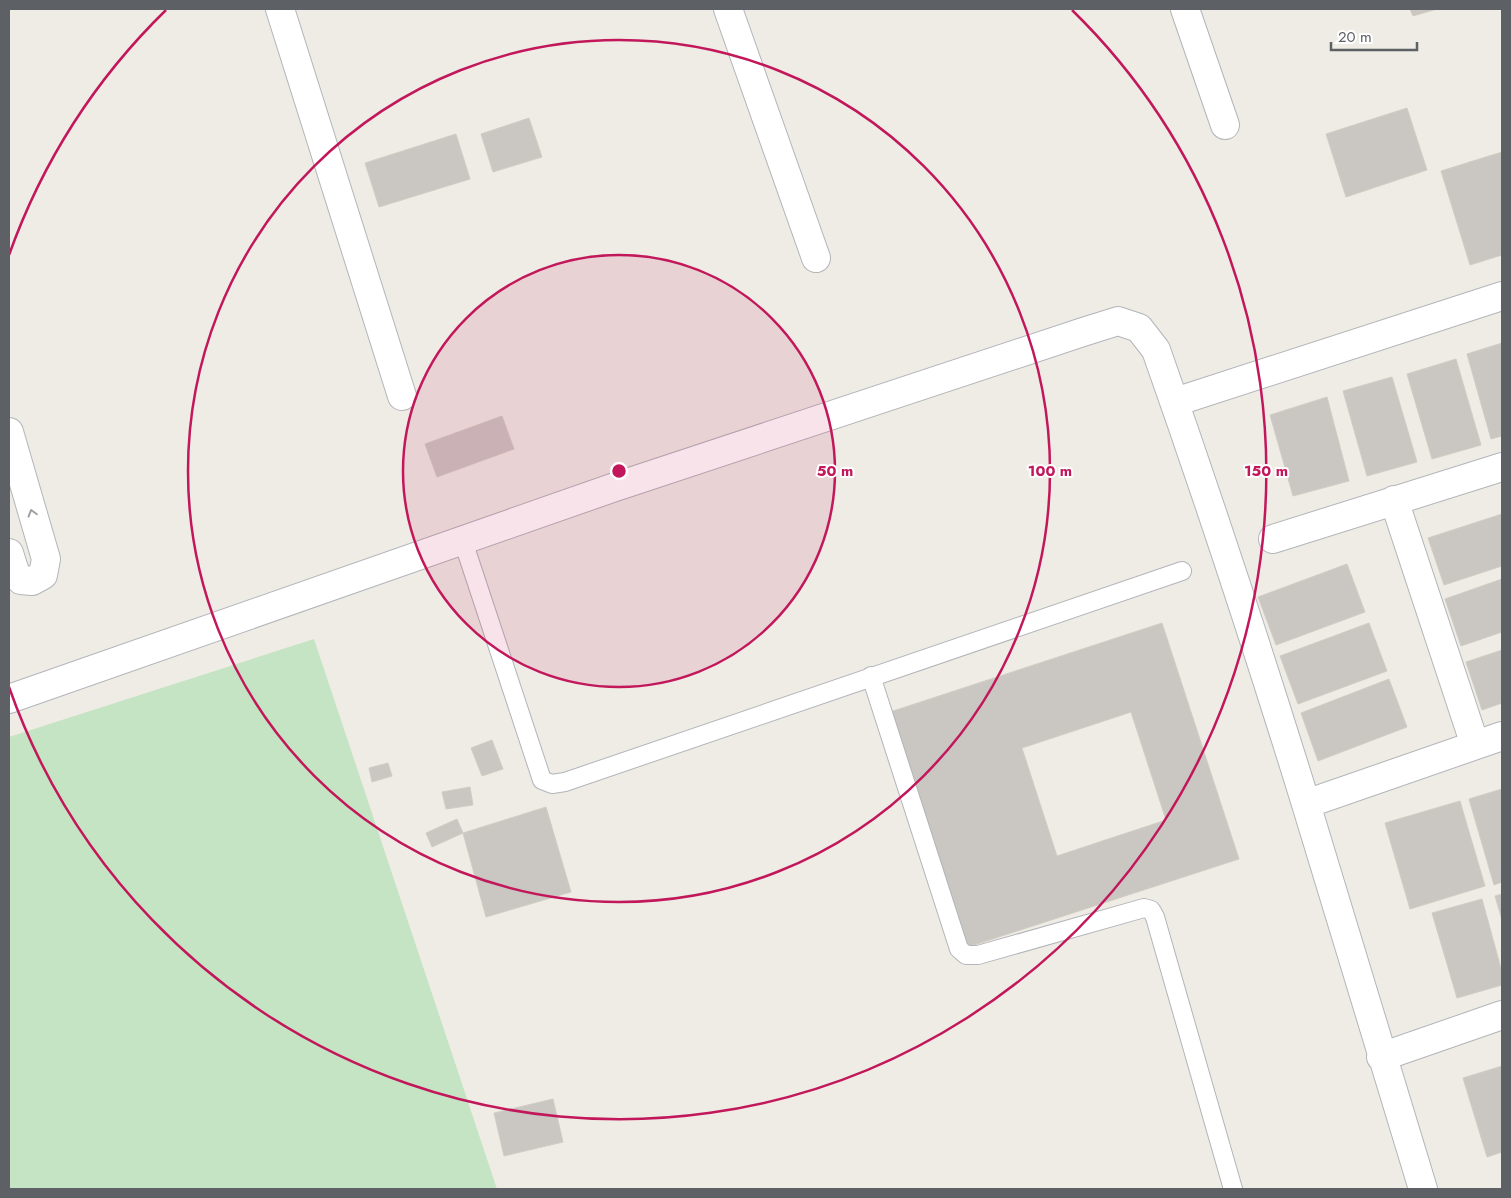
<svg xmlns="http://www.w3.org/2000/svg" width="1511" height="1198" font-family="Jost,sans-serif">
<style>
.green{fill:#c5e4c3}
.building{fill:#cac6c2;stroke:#d2cdc3;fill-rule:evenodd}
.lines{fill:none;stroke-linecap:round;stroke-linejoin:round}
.service-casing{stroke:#b2b5b9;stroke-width:20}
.minor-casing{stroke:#b2b5b9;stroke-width:30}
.service{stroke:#fff;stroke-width:18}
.minor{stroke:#fff;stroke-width:28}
.oneway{stroke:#9ea0a2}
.ring{fill:none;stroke:#c2185b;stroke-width:2.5}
.centre{fill:#c2185b;stroke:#fff;stroke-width:2.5}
.ring-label{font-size:15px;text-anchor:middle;font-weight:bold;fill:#c2185b;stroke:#fff;stroke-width:4;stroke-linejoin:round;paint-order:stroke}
</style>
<rect width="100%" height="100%" fill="#eeece5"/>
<path class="green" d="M314,639L497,1189H9V737Z"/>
<path class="building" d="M1410,9H1437L1413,16Z
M1407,108L1427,170L1346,197L1326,134Z
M529,118L542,157L493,172L481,134Z
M456,134L470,179L379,207L365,163Z
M1502,152V255L1470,265L1441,171Z
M1502,343V436L1491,439L1467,354Z
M1456,359L1481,445L1432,459L1407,374Z
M1392,377L1417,462L1367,476L1343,391Z
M1327,397L1349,481L1293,496L1270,415Z
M502,416L514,449L437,477L425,444Z
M1502,514V566L1444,585L1428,538Z
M1347,564L1365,612L1276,645L1258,597Z
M1502,579V632L1461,646L1445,599Z
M1162,623L1239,859L965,948L887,713ZM1131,712L1166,820L1057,856L1022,748Z
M1369,623L1387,671L1298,704L1280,656Z
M1502,650V703L1482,710L1466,662Z
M1389,679L1407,727L1318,761L1301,713Z
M492,740L503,769L482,776L471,748Z
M388,763L392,776L372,782L369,768Z
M470,787L473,805L446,809L442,792Z
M1502,789V882L1494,885L1469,799Z
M1460,801L1485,886L1410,909L1385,823Z
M546,807L571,892L486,917L463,833Z
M457,819L463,833L432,847L426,833Z
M1502,894V920L1495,896Z
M1482,899L1502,972V985L1457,998L1432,913Z
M1502,1066V1152L1487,1157L1463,1078Z
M553,1099L563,1142L504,1156L494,1113Z"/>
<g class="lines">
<g class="service-casing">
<path id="service" d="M463,541L542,780L552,784L565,782L1182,571
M871,676L959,949L966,955H978L1144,908L1151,910L1155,917L1233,1189"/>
</g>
<g class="minor-casing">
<path id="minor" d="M280,9L402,396
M728,9L816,258
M1185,9L1225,125
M1175,402L1502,296
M9,432L46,559L43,575L32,581L21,580L15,572L9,553
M1394,500L1475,745
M1273,539L1502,467
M9,699L615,487L1083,332L1118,321L1139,328L1156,350C1209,500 1259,652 1306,804C1346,932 1383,1061 1423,1189
M1306,804L1502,736
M1381,1057L1502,1015"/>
</g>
<use href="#service" class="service"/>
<use href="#minor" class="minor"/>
</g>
<defs><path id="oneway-chevron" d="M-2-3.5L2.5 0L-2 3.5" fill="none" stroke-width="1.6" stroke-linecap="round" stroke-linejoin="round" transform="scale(1.25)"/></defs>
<use class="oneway" href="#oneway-chevron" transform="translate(32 513) rotate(-106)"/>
<circle cx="619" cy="471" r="216" fill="#c2185b" fill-opacity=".12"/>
<g class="ring">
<circle cx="619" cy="471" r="216"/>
<circle cx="619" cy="471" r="431"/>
<path d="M9 255A647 647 0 0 1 166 10M1072 10A647 647 0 1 1 9 687"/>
</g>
<circle cx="619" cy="471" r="8" class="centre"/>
<g class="ring-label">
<text x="835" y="476">50 m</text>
<text x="1050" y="476">100 m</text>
<text x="1266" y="476">150 m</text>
</g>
<rect width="1511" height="1198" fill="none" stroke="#5d6064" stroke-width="20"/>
<path d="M1331 42v8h86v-8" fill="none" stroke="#5d6064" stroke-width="2.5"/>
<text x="1338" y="42" font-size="15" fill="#5d6064" stroke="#ffffff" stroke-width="4" paint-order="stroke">20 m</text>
</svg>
